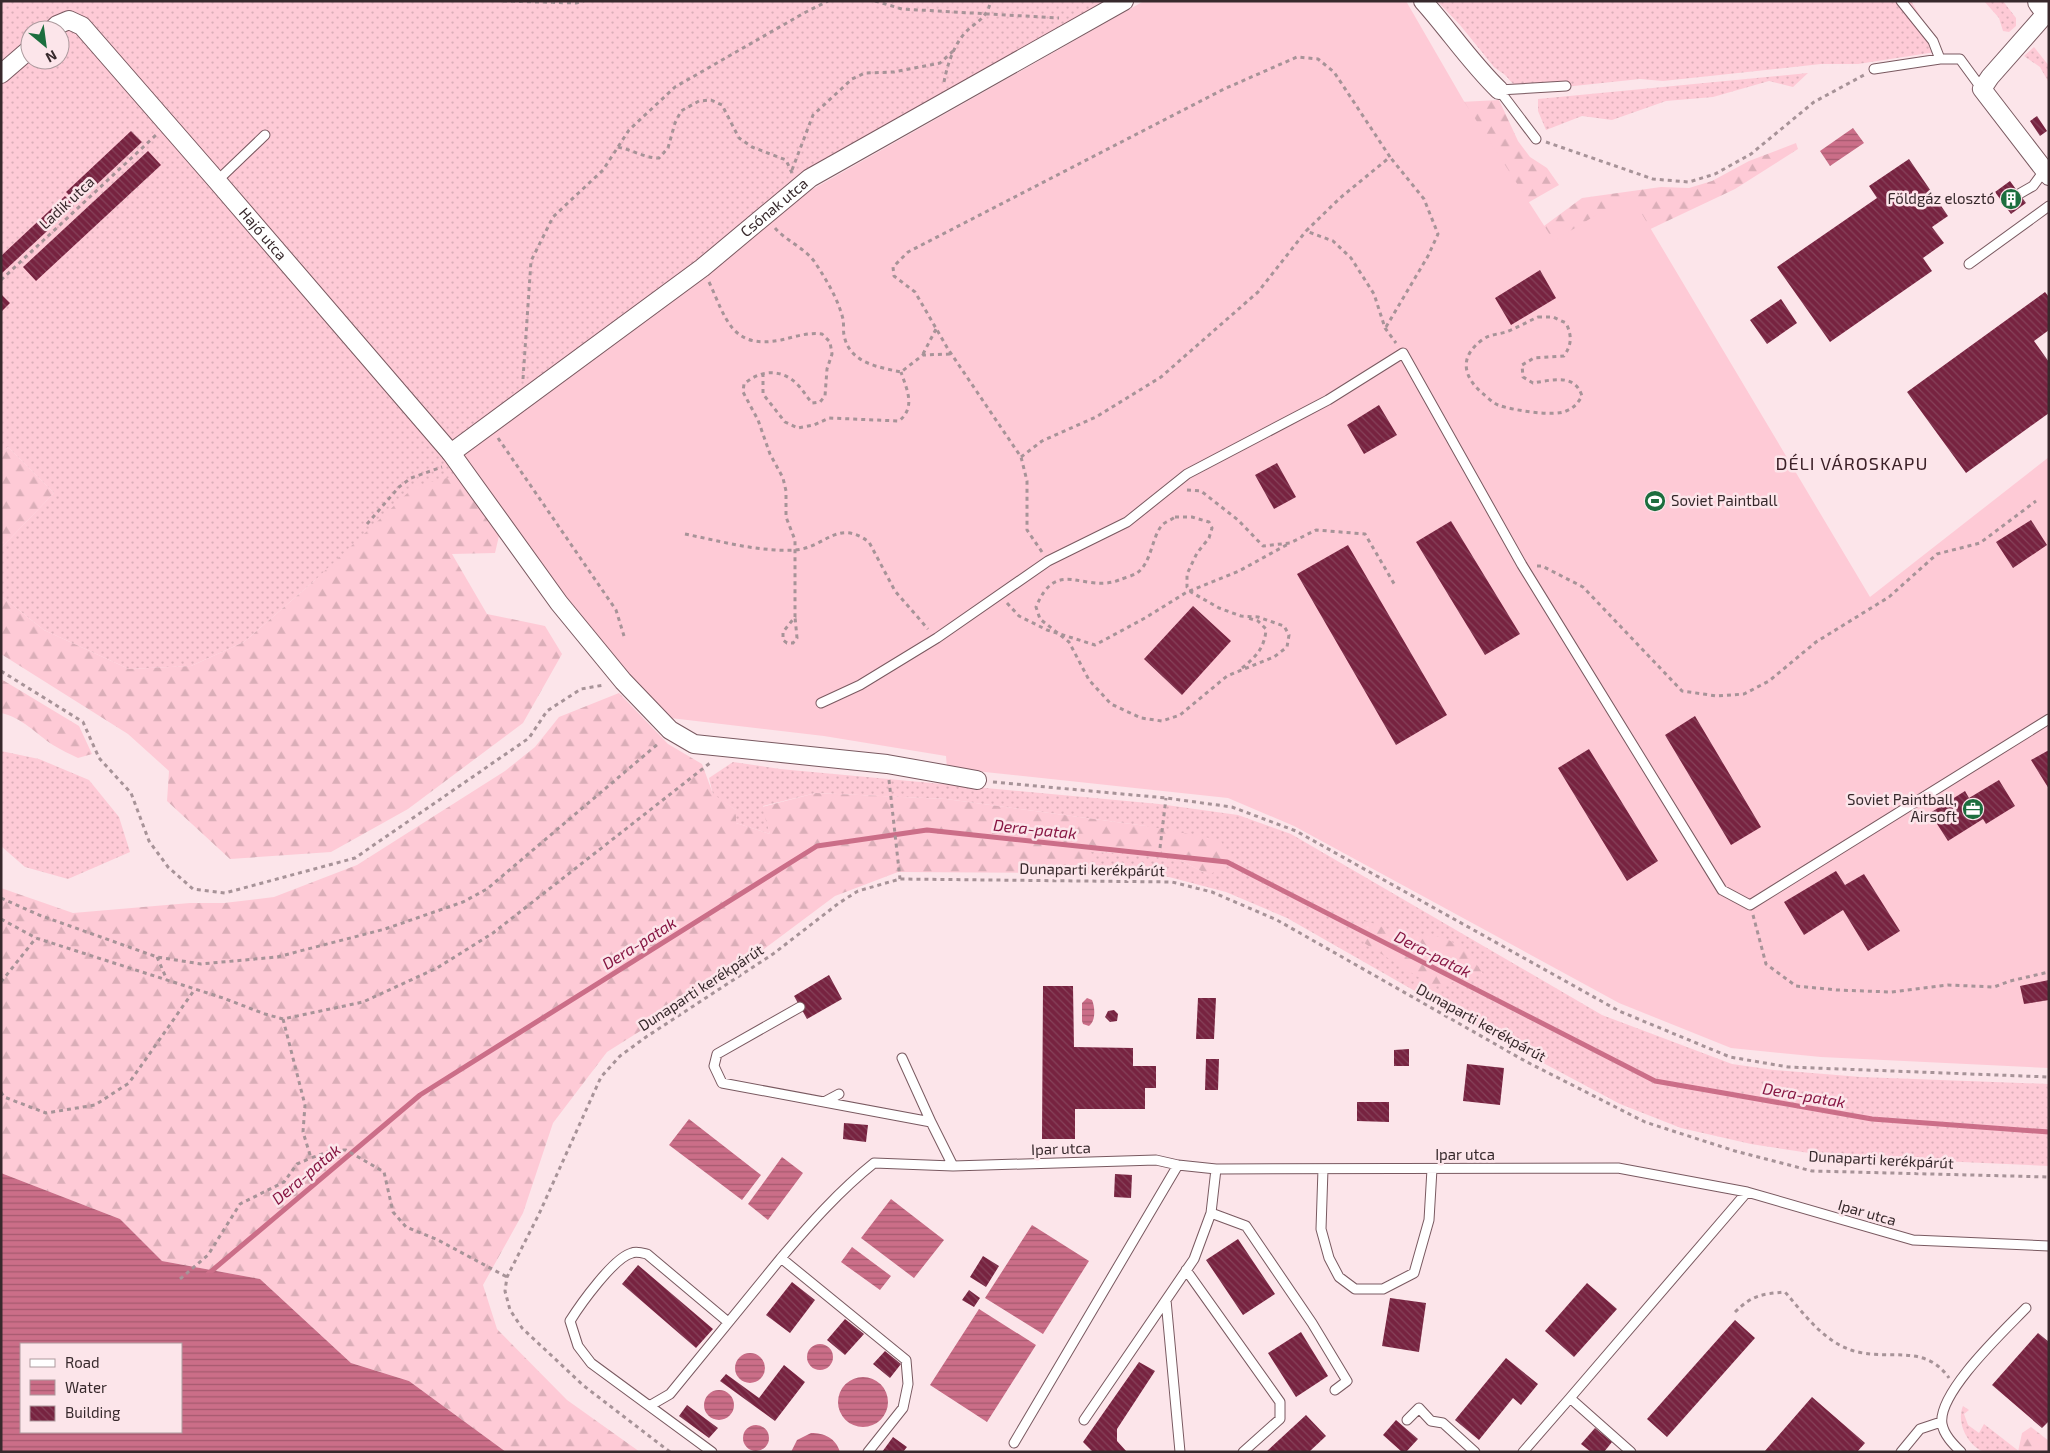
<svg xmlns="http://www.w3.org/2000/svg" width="2050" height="1453" font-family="'Exo 2',sans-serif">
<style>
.grass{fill:url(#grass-dots);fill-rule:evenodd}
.forest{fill:url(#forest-firs)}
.pitch{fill:#fecad6}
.water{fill:url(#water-rules);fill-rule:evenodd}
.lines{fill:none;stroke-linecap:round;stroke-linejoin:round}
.stream{stroke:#cb6e88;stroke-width:5}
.building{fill:url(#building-back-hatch)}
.lane-casing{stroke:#795960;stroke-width:11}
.street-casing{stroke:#795960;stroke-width:20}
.primary-casing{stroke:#795960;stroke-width:30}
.path{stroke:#a79398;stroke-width:3;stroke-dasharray:4 4;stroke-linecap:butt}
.lane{stroke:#fff;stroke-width:9}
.street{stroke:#fff;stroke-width:18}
.primary{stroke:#fff;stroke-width:28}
.labels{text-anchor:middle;stroke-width:5;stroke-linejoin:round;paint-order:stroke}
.poi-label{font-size:15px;fill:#37292c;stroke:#fce5ea;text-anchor:end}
.street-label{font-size:15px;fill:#37292c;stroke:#fce5ea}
.water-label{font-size:16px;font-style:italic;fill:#871643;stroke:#fce5ea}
.quarter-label{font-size:18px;letter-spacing:1px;fill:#3c2128;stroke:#fce5ea}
</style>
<defs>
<pattern id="grass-dots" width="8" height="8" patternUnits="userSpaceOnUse" patternTransform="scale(1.25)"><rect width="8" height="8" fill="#fecad6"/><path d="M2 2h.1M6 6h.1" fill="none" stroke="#daaeb8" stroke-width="1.8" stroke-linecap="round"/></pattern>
<pattern id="forest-firs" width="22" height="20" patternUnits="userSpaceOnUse" patternTransform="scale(1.25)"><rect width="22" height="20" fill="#fecad6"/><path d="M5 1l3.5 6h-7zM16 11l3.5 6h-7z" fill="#daaeb8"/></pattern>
<pattern id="water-rules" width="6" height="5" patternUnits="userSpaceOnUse" patternTransform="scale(1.25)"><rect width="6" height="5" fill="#cb6e88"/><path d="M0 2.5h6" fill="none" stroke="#a65a6f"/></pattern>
<pattern id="building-back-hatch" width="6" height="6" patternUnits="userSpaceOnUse" patternTransform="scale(1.25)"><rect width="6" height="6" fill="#772340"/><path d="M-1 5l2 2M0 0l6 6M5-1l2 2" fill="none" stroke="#86425a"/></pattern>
</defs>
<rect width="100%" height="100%" fill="#fce5ea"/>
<path class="grass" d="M1,1H1115L802,179L463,474L314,581L244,642L191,666L129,669L44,630L1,596V548L54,493L8,447L1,453ZM30,30H60V60H30Z
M1437,1H1911L1942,51L1858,64H1821L1663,81L1640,79L1555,88L1514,85L1505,75L1494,67L1460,25Z
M1984,1H2003L2016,18V26L2009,32L2003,31L1999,18Z
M2034,47L2049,66V83L2040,67L2024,56Z
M1808,73L1793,87L1769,81L1713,97L1666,101L1612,120L1582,116L1546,130L1538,111V99Z
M1,751L39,759L89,780L119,817L130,852L68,879L25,867L1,846Z
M733,762L780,769L1159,804L1238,815L1291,834L1602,1015L1732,1064L1774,1070L1861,1077L2049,1084V1166L1829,1156L1751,1144L1681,1128L1620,1104L1506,1043L1287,918L1226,892L1169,877L1074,873L1089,867L1090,852L1168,854L1209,875L1146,826L946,799L816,793L763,806L770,834L736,823V810L713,795L709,778Z
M1963,1406L1969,1410L1964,1414L1968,1425L1979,1433L1984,1424L2020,1452C2011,1452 1992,1453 1984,1452C1967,1445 1956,1422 1963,1406Z"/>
<path class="forest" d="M1499,100L1518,141L1530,157L1547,168L1559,185L1517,209L1441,103Z
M1796,143L1798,149L1735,189L1606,250L1513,249L1582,198L1661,187L1689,188L1712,181L1749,161Z
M8,447L54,493L1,548V453Z
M463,474L502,523L495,553L452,554L487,614L545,626L562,654L523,723L408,809L331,852L230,859L167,801L169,771L128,734L1,654V596L44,630L129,669L191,666L244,642L314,581L415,486Z
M1,679L79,726L92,754L78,758C70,754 61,750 53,745C35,733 23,718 1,713Z
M619,693L668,744L702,764L713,794L736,810V823L770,834L762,807L816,793L946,799L1146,826L1220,840L1233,861L1209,875L1168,854L1091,852L1089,867L1074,873L898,872L835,896L729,975L607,1052L553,1123L523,1213L483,1285L497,1329L567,1400L640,1452H506L409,1381L351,1363L260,1279L162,1261L120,1219L1,1173V888L73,913L190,903H224L274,897L357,865L505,771L535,747L559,717Z
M1364,920L1398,933L1443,937L1467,950L1483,974L1434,987L1364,943Z
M2031,1427L2049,1441V1452H2018L2022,1433Z"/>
<path class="pitch" d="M1144,1H1406L1465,103L1554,241L1630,194L1870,597L2049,457V1068L1821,1057L1731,1048L1619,1003L1294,826L1228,798L947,768L946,756L824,736L662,717L562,600L457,454L797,198Z"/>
<path class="water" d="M1853,128L1864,143L1830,166L1820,151Z
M1087,998L1092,1000C1095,1007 1096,1021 1089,1026L1083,1024L1082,1021V1003Z
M689,1119L761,1175L742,1200L669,1145Z
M782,1157L803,1173L768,1220L748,1204Z
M1,1173L120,1219L162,1261L260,1279L351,1363L409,1381L506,1452H1ZM21,1344H181V1432H21Z
M891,1199L944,1240L914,1278L861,1238Z
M1032,1225L1089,1261L1043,1334L985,1298Z
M852,1247L891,1276L880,1290L841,1262Z
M979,1309L1036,1345L987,1422L930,1385Z
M807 1357a13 13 0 1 1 26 0a13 13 0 1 1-26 0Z
M735 1368a15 15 0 1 1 30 0a15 15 0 1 1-30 0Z
M838 1402a25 25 0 1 1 50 0a25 25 0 1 1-50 0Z
M704 1405a15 15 0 1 1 30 0a15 15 0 1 1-30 0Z
M743 1438a13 13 0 1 1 26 0a13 13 0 1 1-26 0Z
M811,1433C824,1433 836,1438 840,1452H791L797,1440Z"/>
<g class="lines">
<path class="stream" d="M208,1274L420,1095L817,846L927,830L1227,862L1655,1081L1872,1119L2049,1132"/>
</g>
<path class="building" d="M2037,116L2047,131L2040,136L2030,121Z
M131,131L142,142L77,203L66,192Z
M148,151L161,165L36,281L23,267Z
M1909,159L1948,216L1932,227L1944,243L1923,258L1932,271L1830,342L1777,267L1877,198L1869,186Z
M2010,181L2026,203L2011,214L1995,192Z
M65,196L74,206L1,274V256Z
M1540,270L1556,298L1511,325L1495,298Z
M2045,292L2049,297V330L2034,341L2049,362V413L1966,473L1907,392Z
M1,294L10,303L1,312Z
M1781,299L1797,323L1767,344L1750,320Z
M1379,405L1397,435L1364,454L1347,425Z
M1277,463L1296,497L1274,509L1255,475Z
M2031,520L2047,545L2013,568L1996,542Z
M1451,521L1520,634L1485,655L1416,542Z
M1348,545L1447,715L1396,745L1297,574Z
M1193,606L1231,641L1182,695L1144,659Z
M1695,716L1761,827L1731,845L1665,735Z
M1589,749L1658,861L1627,881L1558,768Z
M2049,750V789L2031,760Z
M1999,780L2015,806L1986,824L1983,819L1948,841L1930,813L1965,791L1969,798Z
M1836,871L1845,885L1864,874L1900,931L1868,951L1843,910L1804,935L1784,902Z
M829,975L842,999L807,1019L794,996Z
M2049,980V1000L2024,1004L2020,986Z
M1043,986H1073L1074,1047L1133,1048V1066H1156V1088H1145V1109H1075V1139H1042Z
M1198,998H1216L1214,1039H1196Z
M1114,1010L1118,1014L1117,1021L1110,1022L1105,1017L1108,1011Z
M1409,1049V1066H1394V1050Z
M1206,1059H1219L1218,1090H1205Z
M1467,1064L1504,1068L1500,1105L1463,1101Z
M1357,1102H1389V1122L1357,1121Z
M844,1123L868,1125L866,1142L843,1139Z
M1115,1174L1132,1175L1131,1198L1114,1197Z
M1238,1239L1275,1294L1243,1315L1206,1260Z
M983,1256L999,1266L986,1287L970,1277Z
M638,1265L713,1329L696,1348L622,1284Z
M792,1282L815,1300L790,1333L766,1315Z
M1587,1283L1617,1309L1574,1357L1545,1331Z
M969,1290L980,1298L974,1307L962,1300Z
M1390,1298L1426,1303L1419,1352L1382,1346Z
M845,1319L864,1334L845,1355L827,1340Z
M1735,1320L1755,1338L1667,1437L1647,1419Z
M1301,1332L1328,1376L1296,1397L1268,1353Z
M2038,1333L2049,1342V1421L2042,1428L1992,1385Z
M885,1351L901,1364L890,1378L873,1364Z
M1506,1358L1538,1384L1521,1405L1513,1398L1479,1440L1455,1420Z
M1139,1362L1155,1371L1117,1429V1441L1127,1452H1093L1083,1442Z
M784,1365L805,1382L775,1421L720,1381L726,1374L759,1398Z
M1812,1397L1865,1443L1857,1452H1764Z
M687,1405L718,1428L709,1438L679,1416Z
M1306,1415L1326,1436L1309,1452H1266Z
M1396,1420L1418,1439L1406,1452H1402L1383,1435Z
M1595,1428L1612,1442L1604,1452H1591L1581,1444Z
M893,1437L907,1447L903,1452H882Z"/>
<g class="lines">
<g class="lane-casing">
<path id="lane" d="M1901,1L1933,41L1940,59
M1874,69L1940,59H1960L1982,89
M1536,139L1499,90L1566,86
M217,181L265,135
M2019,194L2033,186L2044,171
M1969,264L2049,206
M821,703L860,685L937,638L1048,561L1127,522L1187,474L1328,400L1403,353L1522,565L1722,890L1750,905L2049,719
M800,1007L717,1054L714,1066L722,1083L931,1122L953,1166
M902,1058L931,1122
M824,1102L839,1094
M1323,1169L1321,1229L1329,1258L1339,1277L1355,1289H1383L1414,1273L1429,1220L1432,1169
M1211,1213L1246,1226L1312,1323L1347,1381L1335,1390
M781,1258C810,1224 839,1191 874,1163L953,1166L1156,1160L1178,1165L1216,1169L1618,1168L1747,1192L1913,1240L2049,1246
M1186,1270L1280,1402V1419L1243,1452
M1166,1300L1180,1452
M651,1405L670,1394L781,1258L906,1360L908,1384L903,1408L868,1452
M1084,1420L1194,1259L1211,1213L1216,1169
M1407,1420L1419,1408L1431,1421L1443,1423L1475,1452
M1014,1443L1178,1165
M712,1452L591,1363L578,1346L570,1321C580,1305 614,1257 632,1253C636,1251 643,1253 647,1254L728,1322
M1523,1452L1570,1398
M1631,1452L1570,1398L1747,1192
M1901,1452L1920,1429L1941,1422
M1961,1452C1953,1444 1944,1435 1942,1424C1937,1393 2005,1330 2026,1308"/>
</g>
<g class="street-casing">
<g id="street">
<path d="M1423,1C1449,30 1471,63 1499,90"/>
<path d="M2049,10L1990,77L1982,89L2049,176"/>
<path id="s1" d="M52,30L57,25L69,20L82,26L217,181L451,453L559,603L623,681L670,730L694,744L887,764L977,780"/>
<path d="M1,74L30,49"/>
<path id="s2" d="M451,453L702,268L810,178L1124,1"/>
</g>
</g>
<g class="primary-casing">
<path id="primary" d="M2042,1L2049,10"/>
</g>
<path class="path" d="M503,1L576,3L584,1
M875,1L902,9L1059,18
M944,82C947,66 953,47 964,34C975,21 985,22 991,1
M1546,142L1653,179L1689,182L1715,174L1751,154L1814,102L1864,75
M618,147C633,150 644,158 659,158L668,148L675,123L681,111L699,101L711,100L722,105L739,138L752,147L786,160L792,173
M792,170L813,115L852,79L865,73L894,72L940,63L953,51
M775,228C787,242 806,248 816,264C827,281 838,299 843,319C844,324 843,330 844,335C849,363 878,367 901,372L923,355L952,354
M1,280L156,135
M709,282C726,318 731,350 781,340C794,337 808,332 822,334L830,342L832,354L827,369L825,396L820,402L812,403C807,397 803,390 797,384C781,368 760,370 744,384L743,392L758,420L770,454L783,478L786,491V517L795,540V617L783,632V640L787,643H793L797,638L795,617
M1538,317H1553L1566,323C1572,336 1572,344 1564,356L1534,358L1522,365L1523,377L1533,383C1552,380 1575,373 1582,396C1578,403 1574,408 1566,411C1554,417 1511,410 1498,405C1493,403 1487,397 1482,393C1463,376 1459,357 1482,340C1491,333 1501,335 1511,330C1520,326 1529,321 1538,317Z
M1386,327L1428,256L1438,234L1424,199L1390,157
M923,354L936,329
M763,373V394L785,422L798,428L814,425L829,418L899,421C916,407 907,390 901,372
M523,379L531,261L553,217L603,170L629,130L675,87L804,13L828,1
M498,438L616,610L624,636
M1021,457L1042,441L1096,417L1161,377L1258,292L1306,231
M1187,490L1201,491L1238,520L1263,546L1290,543L1316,530L1365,534L1396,587
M1175,517H1192L1209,522L1212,528L1209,538L1197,553L1187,574V587L1191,592L1219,608L1241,616L1258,617L1284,626L1289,635L1287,647L1274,657L1227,676L1180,715L1162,721L1141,718L1111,704L1089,680L1069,642L1040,619L1036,607C1057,556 1084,594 1119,580C1124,578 1132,576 1137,573C1152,562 1151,539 1162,525C1165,522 1171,520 1175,517Z
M367,524L399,487L411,478L442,467
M685,534C720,541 758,552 795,550C825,548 837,518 869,542L895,591L928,629
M1042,552L1027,530V481L1021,457L948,349L915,292L894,276L893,267L908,252L1224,89L1297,57L1318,59L1334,72L1390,157L1340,198L1306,231L1333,241L1351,258L1374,294L1385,328L1396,343
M1537,566H1542L1583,587L1682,691L1717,696L1744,694L1769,681L1816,642L1889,597L1937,554L1980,543L2036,501
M1007,603L1019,616L1047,630L1095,645L1145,618L1187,592L1239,571L1290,543
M1242,668C1256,657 1265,647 1266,629L1258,621L1248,618
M1,671L83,722L99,758L131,793L149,841L168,867L193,889L225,893L355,858L529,738L547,711L581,689L604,685
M889,780L900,879
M993,782L1166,798L1232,807L1296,831L1619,1011L1730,1057L1788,1067L2049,1077
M1160,848L1166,798
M1,898L39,915L157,957L201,964L277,957L385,929L463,902L487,889L659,743
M1753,915L1766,964L1796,986L1837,990L1891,992L1948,985L1994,987L2010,981L2049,972
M1,919L36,938L223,998L265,1014L283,1019L363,1002L437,968L493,933L710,763
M157,957L167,980
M1,982L36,938
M283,1019L305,1105L303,1132L311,1158L333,1150H346L384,1172L393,1212L406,1227L438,1240L507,1277
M1,1092L4,1097L46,1113L95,1105L129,1083L195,989
M180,1279L208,1255L240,1204L284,1182L297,1164L311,1158
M1735,1312C1752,1295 1762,1294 1785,1292C1805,1315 1826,1345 1858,1352C1892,1360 1925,1344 1949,1378
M670,1452L584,1386L522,1328L510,1310L505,1291L507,1277L539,1214L601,1077L620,1056L646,1037L773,954L839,903L858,891L900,879L1172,882L1212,892L1277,920L1525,1061L1645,1122L1735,1151L1812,1171L2049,1177"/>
<use href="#lane" class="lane"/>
<use href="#street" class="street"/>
<use href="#primary" class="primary"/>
</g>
<defs>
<g id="building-disc" transform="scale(1.125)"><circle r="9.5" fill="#1c6e3e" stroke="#fce5ea"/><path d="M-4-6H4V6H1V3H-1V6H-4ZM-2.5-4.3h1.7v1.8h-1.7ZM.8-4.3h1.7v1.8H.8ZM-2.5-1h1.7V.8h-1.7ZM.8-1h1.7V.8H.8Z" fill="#fff"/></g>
<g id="stadium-disc" transform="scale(1.125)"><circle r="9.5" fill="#1c6e3e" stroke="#fce5ea"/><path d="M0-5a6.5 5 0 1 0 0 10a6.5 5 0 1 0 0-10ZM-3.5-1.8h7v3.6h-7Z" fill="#fff"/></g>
<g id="office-disc" transform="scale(1.125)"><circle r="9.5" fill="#1c6e3e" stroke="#fce5ea"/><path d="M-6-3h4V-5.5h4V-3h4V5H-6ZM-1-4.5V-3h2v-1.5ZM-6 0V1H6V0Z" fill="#fff"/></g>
</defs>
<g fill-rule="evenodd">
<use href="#building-disc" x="2011" y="199"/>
<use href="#stadium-disc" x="1655" y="501"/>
<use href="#office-disc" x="1973" y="809"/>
</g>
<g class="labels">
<g class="poi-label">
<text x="1995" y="204">Földgáz elosztó</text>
<text x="1671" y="506" text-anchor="start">Soviet Paintball</text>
<text x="1957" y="805">Soviet Paintball,<tspan x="1957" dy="17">Airsoft</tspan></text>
</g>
<g class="street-label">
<text transform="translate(67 203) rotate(-43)" y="5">Ladik utca</text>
<text dy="5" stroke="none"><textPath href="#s2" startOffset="406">Csónak utca</textPath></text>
<text dy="5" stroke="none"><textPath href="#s1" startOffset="310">Hajó utca</textPath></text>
<text transform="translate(1092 870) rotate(1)" y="5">Dunaparti kerékpárút</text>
<text transform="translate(701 988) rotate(-33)" y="5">Dunaparti kerékpárút</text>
<text transform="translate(1481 1023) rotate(29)" y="5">Dunaparti kerékpárút</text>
<text transform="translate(1061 1149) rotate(-2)" y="5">Ipar utca</text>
<text x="1465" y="1160">Ipar utca</text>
<text transform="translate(1881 1160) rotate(3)" y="5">Dunaparti kerékpárút</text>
<text transform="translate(1867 1213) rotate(16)" y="5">Ipar utca</text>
</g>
<g class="water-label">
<text transform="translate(1035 829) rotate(6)" y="6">Dera-patak</text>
<text transform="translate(639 943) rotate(-32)" y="6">Dera-patak</text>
<text transform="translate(1433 954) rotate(27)" y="6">Dera-patak</text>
<text transform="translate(1804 1095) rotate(10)" y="6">Dera-patak</text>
<text transform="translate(306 1174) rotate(-40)" y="6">Dera-patak</text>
</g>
<g class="quarter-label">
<text x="1852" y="470">DÉLI VÁROSKAPU</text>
</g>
</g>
<rect width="2050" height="1453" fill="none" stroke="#37292c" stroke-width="5"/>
<rect x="20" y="1343" width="162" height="90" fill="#fce5ea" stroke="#ad9a9e"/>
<rect x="30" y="1359" width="25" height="8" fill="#ffffff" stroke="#ad9a9e"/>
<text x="65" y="1368" font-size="15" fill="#37292c">Road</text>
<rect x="30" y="1380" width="25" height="15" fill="url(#water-rules)" stroke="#ad9a9e"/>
<text x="65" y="1393" font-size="15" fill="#37292c">Water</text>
<rect x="30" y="1406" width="25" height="15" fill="url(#building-back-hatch)" stroke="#ad9a9e"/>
<text x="65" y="1418" font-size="15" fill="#37292c">Building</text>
<g transform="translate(45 45) rotate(151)"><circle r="24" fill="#fce5ea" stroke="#ad9a9e"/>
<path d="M0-4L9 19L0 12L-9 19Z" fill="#1c6e3e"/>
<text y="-8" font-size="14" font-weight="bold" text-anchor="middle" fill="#37292c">N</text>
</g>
</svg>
